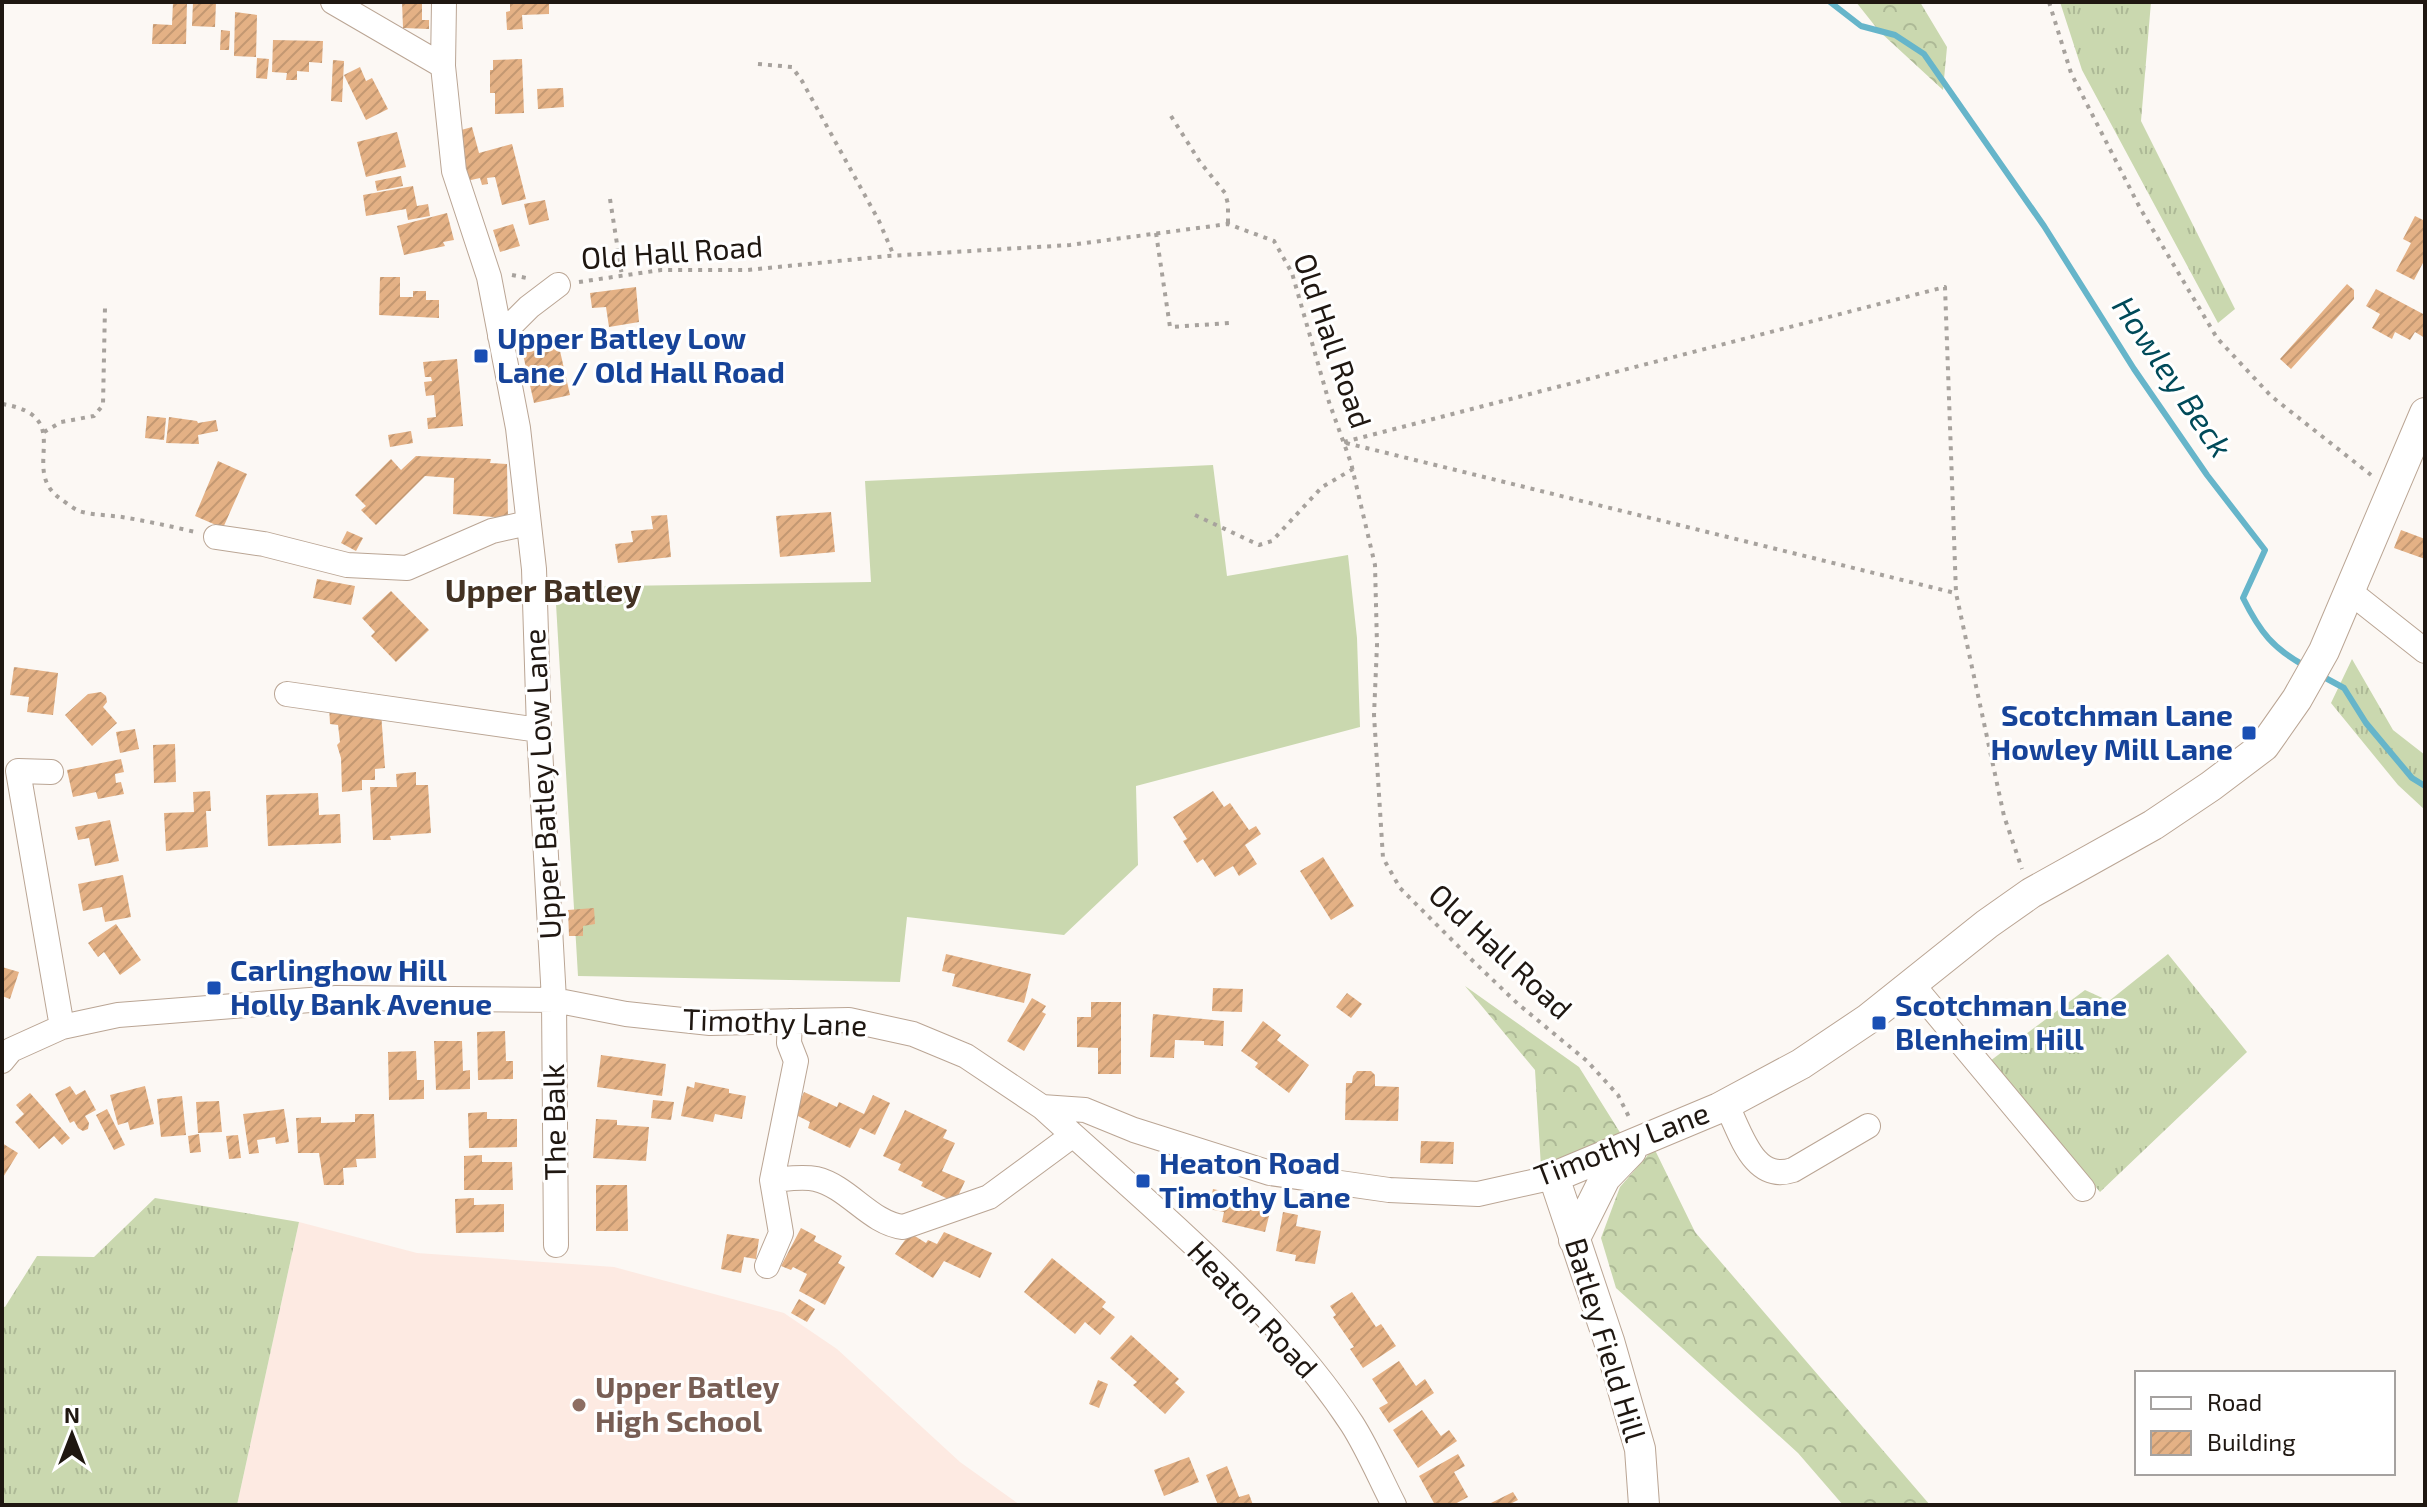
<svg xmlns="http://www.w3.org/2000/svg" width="2427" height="1507" font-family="'Exo 2',sans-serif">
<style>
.education{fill:#fdeae2}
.grass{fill:url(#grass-tufts)}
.forest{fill:url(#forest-crowns)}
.garden{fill:#cad8af}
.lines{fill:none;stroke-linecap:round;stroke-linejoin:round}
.stream{stroke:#66b5ca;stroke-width:6}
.building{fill:url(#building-hatch)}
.minor-casing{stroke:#baa594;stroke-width:26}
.major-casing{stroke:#baa594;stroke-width:32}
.path{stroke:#a7a29d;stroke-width:4;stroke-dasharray:4 6;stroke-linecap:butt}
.minor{stroke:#fff;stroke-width:24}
.major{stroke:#fff;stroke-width:30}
.transit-dot{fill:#1a4fb4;stroke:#fff;stroke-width:3}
.education-dot{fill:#8d6e63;stroke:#fff;stroke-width:3}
.labels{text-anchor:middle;stroke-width:6;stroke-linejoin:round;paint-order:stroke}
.street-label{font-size:30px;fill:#1f1711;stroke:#fff}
.transit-label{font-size:30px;font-weight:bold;fill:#164399;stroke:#fff;text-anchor:start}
.education-label{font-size:30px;font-weight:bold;fill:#785e54;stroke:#fff;text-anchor:start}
.water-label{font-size:32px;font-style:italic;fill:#004a59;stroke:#fff}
.neighbourhood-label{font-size:32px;font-weight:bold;fill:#433223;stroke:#fff}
</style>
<defs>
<pattern id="grass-tufts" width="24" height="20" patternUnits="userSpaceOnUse" patternTransform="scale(2)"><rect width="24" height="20" fill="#cad8af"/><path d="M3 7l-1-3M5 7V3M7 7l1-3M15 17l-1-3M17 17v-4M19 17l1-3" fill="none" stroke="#adb996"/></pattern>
<pattern id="forest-crowns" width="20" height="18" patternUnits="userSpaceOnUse" patternTransform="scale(2)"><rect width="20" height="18" fill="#cad8af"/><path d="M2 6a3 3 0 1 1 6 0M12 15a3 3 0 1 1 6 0" fill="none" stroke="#adb996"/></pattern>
<pattern id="building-hatch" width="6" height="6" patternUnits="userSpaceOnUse" patternTransform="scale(2)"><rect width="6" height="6" fill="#e4b185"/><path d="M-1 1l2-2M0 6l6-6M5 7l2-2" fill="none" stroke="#c39872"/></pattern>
</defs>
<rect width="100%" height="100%" fill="#fcf8f4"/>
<path class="education" d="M299,1222L417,1253L614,1267L784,1313L837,1349L960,1462L1020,1505H237Z"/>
<path class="grass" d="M2060,2H2151L2141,121L2235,309L2218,323L2082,70Z
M2352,659L2393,730L2425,755V810L2398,785L2331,703Z
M2168,954L2247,1052L2100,1192L1990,1061L2085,990L2109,1001Z
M155,1198L299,1222L237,1505H2V1306L5,1307L37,1256L94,1257Z"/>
<path class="forest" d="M1856,2H1920L1947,47L1943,90L1879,31Z
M1465,986L1579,1067L1621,1134L1541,1167L1535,1070Z
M1654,1148L1695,1232L1930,1505H1843L1798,1453L1616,1288L1601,1238L1620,1187Z"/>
<path class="garden" d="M1213,465L1227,576L1348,555L1357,638L1360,727L1136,786L1138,865L1064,935L907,917L900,982L578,976L555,587L871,582L865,481Z"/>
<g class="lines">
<path class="stream" d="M1830,2L1861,26L1895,35L1924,54L2044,226L2134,369L2207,475L2265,550L2243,598C2260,632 2273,649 2307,667
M2320,675L2344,688L2366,723L2412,778L2425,786"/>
</g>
<path class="building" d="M173,2H187L186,44H152L153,24L172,25Z
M193,2H216L215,27L192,26Z
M402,2H422V20H429V29L403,28Z
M510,2H549V14L522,15L523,29L507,30L506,12L510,11Z
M235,12L257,15L256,57L234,56Z
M221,30L230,31L229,50H220Z
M273,40L323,41L322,63L309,62V72L297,71V80H286L287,73L272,72Z
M257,58L269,59L267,79L256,78Z
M522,59L524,113L495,114V93H490V70H493V60Z
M333,60L344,61L342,102L331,101Z
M360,67L366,81L372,78L388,109L366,120L344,75Z
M563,88L564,107L538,109L537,89Z
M472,127L479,153L512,144L526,199L502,205L495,177L487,178L488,184L482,185L480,178L462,182L454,132Z
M397,132L406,167L366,177L357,142Z
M401,176L403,186L377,191L375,181Z
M413,186L417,206L428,204L430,216L408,220L406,209L366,216L363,195Z
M545,200L549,220L529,225L524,204Z
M447,213L454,240L443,242L445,246L404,255L397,226Z
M2415,216L2423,220L2425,216V259L2414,280L2396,271L2411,243L2403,239Z
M513,224L520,246L500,252L493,230Z
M380,277H400V297H413V291H426V300H439V318L379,315Z
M2347,284L2354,290V299L2291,369L2280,359Z
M636,287L639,322L609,327L606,307L592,308L590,293Z
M2376,289L2425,315V338L2415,332L2410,340L2395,332L2392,339L2372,328L2380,314L2366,306Z
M558,342L570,395L534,403L522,350Z
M457,359L463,426L428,429L427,418L436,417L434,395L426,396L424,382L432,381L431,377H425L423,362Z
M147,416L166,418L164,440L145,438Z
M169,417L197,421L198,423L216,420L218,431L198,435L199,444L166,443Z
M411,431L413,443L390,447L388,435Z
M416,456L491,459L490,463L507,464L508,518L453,514L454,478L425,476L376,525L361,510L366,506L355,495L391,459L401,470Z
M218,461L247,474L223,528L195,516Z
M831,512L835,552L780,557L776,516Z
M667,515L671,557L618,563L615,544L633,542L631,531L653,529L651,516Z
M2401,530L2425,539V559L2394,548Z
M347,531L363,538L356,551L341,543Z
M317,579L355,586L351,605L313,598Z
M391,591L429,630L396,662L371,636L375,632L362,618Z
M14,667L58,673L53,715L27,712L29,697L10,695Z
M101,692L106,696L107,702L103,707L117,723L92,746L65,715L88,694Z
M329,705L381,712L385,768L375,769V780H362V790L342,792L341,758L337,745L340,742L338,725L330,724Z
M135,729L139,749L120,753L116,732Z
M175,744L176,782L154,783L153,745Z
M121,759L124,772L115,774L116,783L121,782L124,794L98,799L96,792L73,797L67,770Z
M416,772V785H428L431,833L390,836L391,840H373L370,787H397L396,774Z
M210,791L211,811H206L208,847L166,851L164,813L194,812L193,792Z
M1213,791L1224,807L1230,803L1249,830L1256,826L1261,834L1245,845L1257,864L1239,876L1233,866L1215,877L1203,859L1197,863L1183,841L1187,839L1173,817Z
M318,793L319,815L340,814L341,843L268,846L266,795Z
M110,820L119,861L95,866L89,838L78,840L75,827Z
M1323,857L1354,906L1331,920L1300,871Z
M123,875L131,917L105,922L102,907L83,911L78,884Z
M594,908L595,924L583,926V936H569L568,910Z
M116,924L141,960L120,975L104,952L98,957L88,943Z
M946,954L1031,974L1024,1003L952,986L955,974L942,971Z
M2,967L19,972L10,999L2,996Z
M1213,988L1243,989L1242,1012L1212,1011Z
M1347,993L1362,1004L1351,1018L1336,1007Z
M1032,998L1046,1006L1042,1012L1046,1014L1024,1051L1007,1041Z
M1091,1002H1121V1074H1098V1048L1077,1047V1017H1091Z
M1153,1014L1224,1021L1223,1046L1204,1045V1041L1175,1040L1174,1058L1150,1057Z
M1263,1021L1281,1035L1277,1040L1309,1065L1289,1093L1255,1067L1258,1063L1241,1051Z
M505,1031L506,1061H513V1079L478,1080L477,1032Z
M434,1041H462L463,1071L470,1070V1089L436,1090Z
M416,1051L417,1080H424V1099L389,1100L388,1052Z
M601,1055L666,1064L662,1096L597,1087Z
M1357,1071H1371L1375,1075V1086L1399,1087L1398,1121L1345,1120L1346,1083H1352L1353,1076Z
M695,1082L729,1089V1093L746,1096L742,1119L715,1114L713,1122L681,1116L687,1086L694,1088Z
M70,1086L76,1095L85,1090L96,1110L85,1116L89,1123L88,1129L83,1131L78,1128L74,1121L70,1123L55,1094Z
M145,1086L154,1124L130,1130L128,1122L118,1125L110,1095Z
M804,1092L837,1107L839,1102L864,1114L873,1095L890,1103L875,1135L860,1128L850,1148L808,1128L810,1122L794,1114Z
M30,1093L70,1138L62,1145L54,1136L39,1149L15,1122L24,1114L16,1105Z
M182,1096L186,1135L161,1137L157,1099Z
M653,1100L674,1102L671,1120L651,1118Z
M219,1101L222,1132L198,1133L196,1102Z
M107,1109L125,1145L114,1150L96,1115Z
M284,1109L289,1142L276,1144L275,1137L257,1140L259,1153L249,1154L243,1114Z
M905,1110L947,1130L943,1138L955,1143L942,1171L965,1181L958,1196L950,1200L921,1186L923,1182L898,1170L901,1164L883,1156Z
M487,1112V1119H517V1147L469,1148L468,1113Z
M355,1114H374L376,1158L356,1159L357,1167L343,1168L344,1185H324L319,1153H298L296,1118L321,1117V1123L355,1122Z
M596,1119L617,1120V1125L649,1127L646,1161L593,1158Z
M199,1134L201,1152L190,1153L188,1136Z
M238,1135L241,1158L229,1159L226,1136Z
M1421,1141L1454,1142L1453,1164L1420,1163Z
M2,1143L18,1153L2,1179Z
M482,1155V1162H512L513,1190H464V1156Z
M596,1185H627L628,1231H596Z
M1213,1189L1252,1198L1250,1207L1270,1212L1265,1232L1222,1222L1224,1212L1209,1209Z
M474,1198V1205L504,1204V1232L456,1233L455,1199Z
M1283,1212L1298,1215L1296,1226L1321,1231L1315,1264L1295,1261L1296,1255L1276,1251Z
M801,1228L816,1236L814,1241L842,1256L838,1263L845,1267L825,1305L799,1291L807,1274L793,1267L791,1270L781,1266Z
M944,1232L992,1253L980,1278L944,1261L933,1278L895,1254L910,1233L926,1243L928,1240L937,1244Z
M727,1234L759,1239L756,1259L744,1257L741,1273L721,1269Z
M1052,1258L1106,1302L1102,1307L1115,1317L1100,1335L1085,1322L1075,1334L1024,1292Z
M1352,1292L1376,1327L1381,1324L1396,1346L1363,1368L1350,1349L1354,1347L1333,1317L1336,1315L1330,1306Z
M799,1299L815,1309L807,1322L791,1313Z
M1131,1335L1179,1379L1175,1383L1185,1392L1165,1414L1133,1385L1137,1382L1110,1358Z
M1399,1361L1416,1386L1425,1379L1434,1393L1389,1423L1379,1408L1388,1403L1372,1379Z
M1098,1380L1108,1384L1099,1408L1089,1404Z
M1422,1410L1441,1436L1449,1430L1457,1441L1418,1468L1393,1430Z
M1458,1454L1465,1466L1454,1472L1468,1497L1453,1505H1435L1419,1476Z
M1189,1457L1199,1482L1164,1496L1154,1470Z
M1227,1466L1239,1497L1249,1494L1253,1505H1218L1206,1475Z
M1513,1492L1518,1500L1508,1505H1487Z"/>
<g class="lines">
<g class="minor-casing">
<path id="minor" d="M333,2L443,66
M444,2L443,66L454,171L489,277L518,428L534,569L539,730L554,1000L556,1245
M500,336L529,307L558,285
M216,537L264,544L347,565L407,568L492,531L528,523
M2349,591L2425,651
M287,694L539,730
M51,772L18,771L62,1027
M1912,984L2083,1189
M2,1061L11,1050L62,1027L118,1015L336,998L554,1000L626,1014L710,1023L849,1020L913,1034L966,1056L1042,1107L1085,1110L1134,1130L1270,1173L1389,1190L1478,1194L1554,1177
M1726,1104C1741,1133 1753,1183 1793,1170L1868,1126
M1042,1107C1147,1203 1273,1304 1352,1424C1368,1449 1380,1478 1394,1505
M772,1180C786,1179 802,1176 816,1179C849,1187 870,1223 903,1227L989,1197L1073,1135
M767,1266L781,1233L772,1180L796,1061L789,1043L790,1021"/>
</g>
<g class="major-casing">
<path id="major" d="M1574,1240L1605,1178L1631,1151
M1644,1505L1640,1449L1609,1341L1554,1177L1719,1108L1801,1064L1868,1019L1987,924L2031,893L2153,825L2211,786L2264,746L2297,699L2324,651L2425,413"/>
</g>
<path class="path" d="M2049,2L2071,73L2140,208L2217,338L2271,396L2371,475
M758,64L792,67L802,81L879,221L894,256
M1171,116L1200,162L1225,193L1228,204V224
M610,199L622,276
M1156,233L1170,327L1230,323
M512,275L531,279
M579,282L661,270H748L888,256L1070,245L1228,224L1274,241L1292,273L1329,402L1351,463L1375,565L1377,645L1374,715L1383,858L1400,888L1472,960L1518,1004L1587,1061L1618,1095L1631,1121
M2,404C77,416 20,467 58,497C64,501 72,508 79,511C91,515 108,515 122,517C146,521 170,526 195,532
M44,432L61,422L94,416L103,405L105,307
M1344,442L1945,287L1956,593L2004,816L2022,869
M1346,443L1955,593
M1195,515L1259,545L1272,541L1322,487L1353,469"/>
<use href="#minor" class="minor"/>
<use href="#major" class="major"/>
</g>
<g class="transit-dot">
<rect x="473" y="348" width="16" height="16" rx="4"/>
<rect x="2241" y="725" width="16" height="16" rx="4"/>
<rect x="206" y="980" width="16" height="16" rx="4"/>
<rect x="1871" y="1015" width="16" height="16" rx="4"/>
<rect x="1135" y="1173" width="16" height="16" rx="4"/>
</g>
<circle class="education-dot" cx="579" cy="1405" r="8"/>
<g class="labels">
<g class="street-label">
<text transform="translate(672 253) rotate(-4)" y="10">Old Hall Road</text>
<text transform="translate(1332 341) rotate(71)" y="10">Old Hall Road</text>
<text transform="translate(543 784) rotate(-93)" y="10">Upper Batley Low Lane</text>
<text transform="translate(1500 952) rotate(43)" y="10">Old Hall Road</text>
<text transform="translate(775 1023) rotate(2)" y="10">Timothy Lane</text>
<text transform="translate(555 1122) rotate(-91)" y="10">The Balk</text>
<text transform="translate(1622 1145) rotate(-21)" y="10">Timothy Lane</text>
<text transform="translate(1252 1310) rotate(47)" y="10">Heaton Road</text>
<text transform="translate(1605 1340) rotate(73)" y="10">Batley Field Hill</text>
</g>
<g class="transit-label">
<text x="497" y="349">Upper Batley Low<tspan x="497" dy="34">Lane / Old Hall Road</tspan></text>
<text x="2233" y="726" text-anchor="end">Scotchman Lane<tspan x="2233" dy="34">Howley Mill Lane</tspan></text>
<text x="230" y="981">Carlinghow Hill<tspan x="230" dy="34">Holly Bank Avenue</tspan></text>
<text x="1895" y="1016">Scotchman Lane<tspan x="1895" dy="34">Blenheim Hill</tspan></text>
<text x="1159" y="1174">Heaton Road<tspan x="1159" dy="34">Timothy Lane</tspan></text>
</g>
<g class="education-label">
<text x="595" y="1398">Upper Batley<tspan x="595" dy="34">High School</tspan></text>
</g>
<g class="water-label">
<text transform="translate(2172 377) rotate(56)" y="11">Howley Beck</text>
</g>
<g class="neighbourhood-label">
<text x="543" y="602">Upper Batley</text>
</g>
</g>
<rect width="2427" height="1507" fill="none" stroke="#1f1711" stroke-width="8"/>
<rect x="2135" y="1371" width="260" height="104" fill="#ffffff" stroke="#a5a2a0" stroke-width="2"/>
<rect x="2151" y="1397" width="40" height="12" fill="#ffffff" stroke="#a5a2a0" stroke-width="2"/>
<text x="2207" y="1411" font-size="24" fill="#1f1711">Road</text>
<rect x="2151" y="1431" width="40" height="24" fill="url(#building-hatch)" stroke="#a5a2a0" stroke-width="2"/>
<text x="2207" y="1451" font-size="24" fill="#1f1711">Building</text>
<g transform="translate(72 1435)" stroke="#ffffff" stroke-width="6" paint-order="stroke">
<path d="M0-6L14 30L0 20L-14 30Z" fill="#1f1711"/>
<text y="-12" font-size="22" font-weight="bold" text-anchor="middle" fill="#1f1711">N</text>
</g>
</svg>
